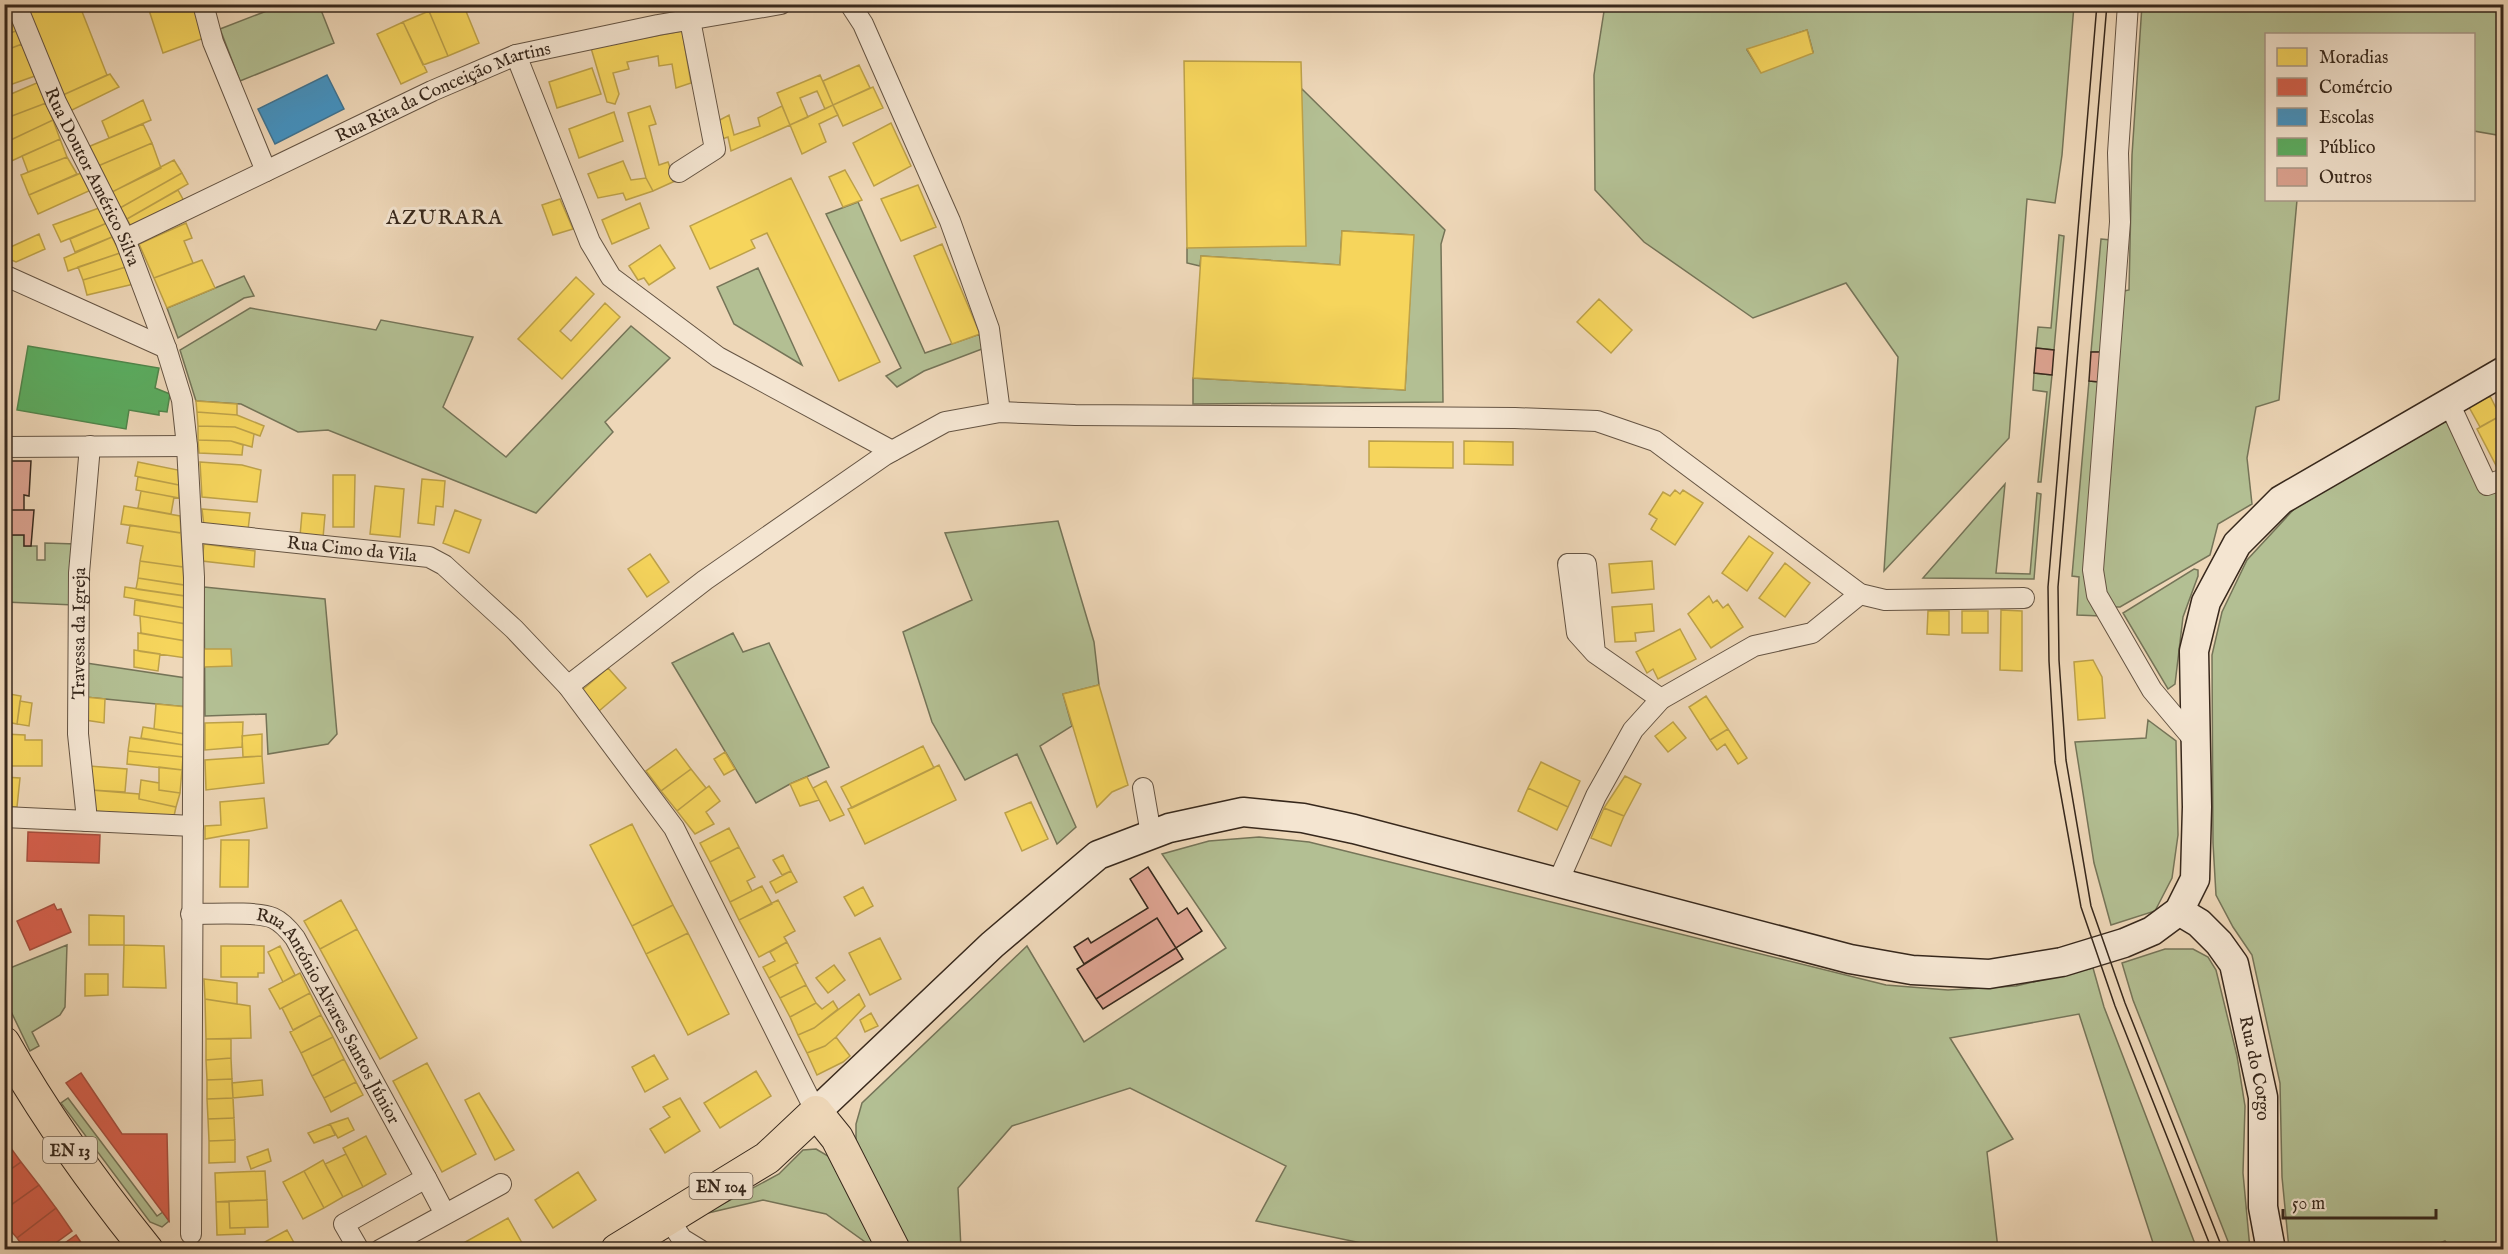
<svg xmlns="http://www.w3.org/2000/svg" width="2508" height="1254" font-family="'IM FELL English',serif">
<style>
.green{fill:#b3bf93;stroke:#757458;stroke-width:1.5;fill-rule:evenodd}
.homes{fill:#f6d55c;stroke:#bda149;stroke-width:1.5}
.shops{fill:#d6604d;stroke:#a64f3e;stroke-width:1.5}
.schools{fill:#4393c3;stroke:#3f7391;stroke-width:1.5}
.public{fill:#5aae61;stroke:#50864c;stroke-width:1.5}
.building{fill:#dda391;stroke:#37281c;stroke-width:1.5}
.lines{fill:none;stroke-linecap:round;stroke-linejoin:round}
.street-casing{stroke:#655443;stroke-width:22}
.secondary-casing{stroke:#37281c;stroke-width:31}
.primary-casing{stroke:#37281c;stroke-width:34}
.street{stroke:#f4e5d1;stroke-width:20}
.secondary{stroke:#f4e5d1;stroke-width:28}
.primary{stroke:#eed7b8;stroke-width:32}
.tram{stroke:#37281c;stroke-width:1.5}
.labels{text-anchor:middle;stroke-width:6;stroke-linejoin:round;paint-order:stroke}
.shield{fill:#f4e5d1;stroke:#706152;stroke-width:1.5}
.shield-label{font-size:16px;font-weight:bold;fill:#37281c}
.street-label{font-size:18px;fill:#37281c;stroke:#f4e5d1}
.quarter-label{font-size:21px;letter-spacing:1.5px;fill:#37281c;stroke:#f4e5d1}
</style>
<rect width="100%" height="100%" fill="#eed7b8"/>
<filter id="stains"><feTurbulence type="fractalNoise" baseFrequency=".00333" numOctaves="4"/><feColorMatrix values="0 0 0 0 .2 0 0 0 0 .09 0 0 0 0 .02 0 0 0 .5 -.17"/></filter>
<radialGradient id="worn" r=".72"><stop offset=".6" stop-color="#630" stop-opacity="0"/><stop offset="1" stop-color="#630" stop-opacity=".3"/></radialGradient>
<path class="green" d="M282,5H319L334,43L240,81L220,29Z
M1605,5H2074L2062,155L2055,203L2027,199L2009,438L1884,571L1898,357L1846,283L1753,318L1644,242L1595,190L1594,75ZM1807,30L1813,52L1761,72L1747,50Z
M2142,5H2503V136L2474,131V34H2266V200H2297L2279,400L2256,407L2247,458L2252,504L2218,524L2210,555L2120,607H2112L2104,596L2100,566L2124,291L2129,290L2132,155Z
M1302,89L1445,230L1441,244L1443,402L1193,404V378L1405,390L1413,235L1342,231L1340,265L1201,256L1200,266L1187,263V248Z
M858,202L925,353L980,334L982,349L924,371L897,387L886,376L901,368L826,214Z
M2059,235L2064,236L2054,350L2036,348L2038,327L2051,328Z
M2101,239L2111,240L2101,616L2077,615L2079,577L2072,576L2089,381L2098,382L2100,352H2091Z
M758,268L802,365L734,324L717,287Z
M244,276L254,296L244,298L178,338L167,308Z
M250,308L376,330L381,320L473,337L443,407L506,457L631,326L670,358L605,422L613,432L536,513L328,430L298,432L241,404L196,401L180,350Z
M2034,373L2052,375L2041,482H2038L2047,392L2033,390Z
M2446,421L2483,494L2503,486V1249H2452L2445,1241L2425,1249H2289L2282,1177L2280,1083L2252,955L2233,927L2216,895L2213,843L2212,655L2222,612L2247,560L2295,508Z
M2005,484L1996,573L2030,574L2037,493L2041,494L2034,579L1923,578Z
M1058,521L1094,642L1099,685L1063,694L1072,726L1040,746L1076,827L1057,844L1017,754L965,780L932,722L903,632L972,600L945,533Z
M5,535H24V546H37V560H45V543L76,544L74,605L5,602Z
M2194,569L2198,570V576L2183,617L2175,684L2168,689L2123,613Z
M204,587L325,599L337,734L328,744L268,754L266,714L205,716Z
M733,633L743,652L769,643L829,767L790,784L756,803L672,663Z
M86,663L186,678L187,707L85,697Z
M2148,720L2176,741L2178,835L2172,878L2155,911L2111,925L2094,863L2075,742L2146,738Z
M1259,837L1309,842L1886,985L1948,990L2016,986L2093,968L2104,1007L2197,1249H2155L2079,1014L1950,1038L2013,1139L1987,1152L1998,1249H1390L1256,1221L1286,1166L1130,1088L1012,1126L958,1188L961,1249H910L856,1145V1124L862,1103L1027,946L1084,1042L1226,948L1162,854L1209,841Z
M67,945L65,1007L60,1015L32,1032L39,1046L30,1051L5,999V970Z
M2165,949H2193L2208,957L2216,970L2237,1056L2245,1106L2243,1173L2250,1249H2231L2133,1000L2122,963Z
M68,1098L157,1216L163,1212L169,1221L162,1227L150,1222L61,1103Z
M816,1149L828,1156L882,1249H875L826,1214L763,1200L704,1214L779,1174L803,1150Z"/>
<path class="homes" d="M4,4H8L14,19L4,23Z
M25,4H79L107,75L63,95Z
M147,4H196L204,38L163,53Z
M444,4H463L479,43L448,56L429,11Z
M429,11L448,56L423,65L403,22Z
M14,19L19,30L4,35V23Z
M403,22L427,72L401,84L377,34Z
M1807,30L1813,53L1761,73L1747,49Z
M16,31L22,44L4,51V35Z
M682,31L691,83L676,88L672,64L659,66L658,56L627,62L629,69L613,73L619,94L615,104L607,102L591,48Z
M22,44L35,76L4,87V51Z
M1184,61L1301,62L1306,246L1187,248Z
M859,65L870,88L833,105L823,81Z
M592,68L601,94L557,108L549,82Z
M110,74L119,87L70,111L63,95Z
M820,75L833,105L825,109L817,91L800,98L808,117L790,125L777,93Z
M39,82L46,103L4,119V97Z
M873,87L883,108L843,126L833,105Z
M143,100L151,120L109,138L102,121Z
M46,103L53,120L11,140L4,119Z
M833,105L838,115L819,124L826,142L802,154L790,125Z
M650,106L656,124L649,126L659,165L668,162L675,181L653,191L646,178L628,113Z
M782,106L790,125L731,151L728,137L722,139L718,121L729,115L734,135L760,126L758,118Z
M614,112L623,141L579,158L569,129Z
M53,120L60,139L7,163L4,156V143Z
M891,123L911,166L874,186L853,143Z
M143,124L152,143L98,166L88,147Z
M60,139L67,157L28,172L22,156Z
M152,143L161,168L112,192L98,166Z
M67,157L77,174L29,195L21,175Z
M174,160L182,173L120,208L112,192Z
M623,161L631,180L646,178L653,191L626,200L623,193L598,198L588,174Z
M845,170L862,200L843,207L829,177Z
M81,173L91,190L38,214L29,195Z
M182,173L188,184L127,219L120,208Z
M791,178L880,362L839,381L767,233L751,240L755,248L710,269L690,226Z
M918,185L936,227L901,241L881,199Z
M178,190L185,203L133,230L127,219Z
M560,199L573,229L553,235L542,205Z
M640,203L649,228L612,244L602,220Z
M99,208L107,223L61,242L53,225Z
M107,223L112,237L75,252L70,239Z
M186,223L192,238L184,241L193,263L154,278L139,244Z
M1342,231L1414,235L1405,390L1193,378L1201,256L1340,265Z
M39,234L45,249L16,262L4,257V250Z
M112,237L120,253L68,271L64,258Z
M942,244L980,334L952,344L914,256Z
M660,245L675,268L649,285L644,278L638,280L629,266Z
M120,253L126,267L83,280L78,267Z
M202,260L215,288L167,308L154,278Z
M126,267L134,284L87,295L83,280Z
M576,277L594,294L560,331L571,341L605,303L620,317L562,379L518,339Z
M1599,299L1632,330L1611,353L1577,322Z
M2490,396L2500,416L2480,427L2469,407Z
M196,401L237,404V415L197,412Z
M197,412L237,415L264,426L260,436L235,427L198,426Z
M2500,416L2504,422V471L2500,473L2477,429Z
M198,426L235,427L254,434L252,447L231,441L198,440Z
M198,440L231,441L243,445L242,455L199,453Z
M1369,441L1453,442V468L1369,467Z
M1464,441L1513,442V465L1464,464Z
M138,462L178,470L179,485L135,476Z
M200,462L242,465L261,470L257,502L202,497Z
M333,475H355L354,527H333Z
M138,477L179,485V498L136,490Z
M422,479L445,481L443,507L436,506L434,525L418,523Z
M375,486L404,489L400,537L370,534Z
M1675,490L1680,494L1683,490L1703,503L1675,545L1651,529L1657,519L1649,514L1663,492L1670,496Z
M141,491L174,497L171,514L138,508Z
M124,506L180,516L181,533L121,524Z
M202,509L250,513L248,530L204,526Z
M455,510L481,520L469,553L443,543Z
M302,513L325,515L323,538L300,536Z
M130,525L181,533L183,567L140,561L143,546L127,543Z
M1749,536L1773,553L1747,591L1722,573Z
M204,544L255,551L254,567L202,561Z
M650,554L669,582L647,597L628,569Z
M140,561L183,567L184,585L138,578Z
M1652,561L1654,589L1612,593L1609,564Z
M1785,563L1810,583L1785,617L1759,598Z
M138,578L184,585L185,596L136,589Z
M125,587L185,596V608L124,597Z
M1709,596L1713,603L1717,600L1723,608L1728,604L1743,627L1711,648L1688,614Z
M135,600L185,608L186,624L134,615Z
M1652,604L1654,631L1635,633L1636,641L1615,642L1612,607Z
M2001,610L2022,611V671L2000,670Z
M1928,611H1949V635L1927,634Z
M1962,611H1988V633H1962Z
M140,616L186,624V641L141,633Z
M1680,629L1696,659L1658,679L1653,669L1647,673L1636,652Z
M138,633L186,641V658L138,651Z
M204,649H231L232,666L204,667Z
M134,650L160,654L158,671L134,667Z
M2093,660L2102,677L2105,718L2078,720L2074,662Z
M4,663L9,664V690H4Z
M608,668L626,688L599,711L581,691Z
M1099,685L1128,785L1112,792L1097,807L1063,694Z
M4,693L21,696L17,724L7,722L8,715L4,714Z
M1706,696L1728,729L1710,740L1689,707Z
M85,697L105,699L104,723L85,720Z
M20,701L32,703L29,726L17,724Z
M156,704L187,707L185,734L154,729Z
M243,722L242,747L205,750V723Z
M1673,722L1686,738L1668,752L1655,736Z
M143,727L185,734L184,745L141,738Z
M1728,729L1747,758L1738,764L1725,744L1717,750L1710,740Z
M4,734L25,735V740H42V766H9V763H4Z
M262,734V756L243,757L242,736Z
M130,737L184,745L183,757L128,751Z
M923,746L934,768L852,808L841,787Z
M676,749L691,769L661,791L646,771Z
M128,751L183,757L182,770L127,764Z
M725,752L735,769L724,775L714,759Z
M262,756L264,783L206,790L205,760Z
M1541,762L1580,781L1568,807L1528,788Z
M939,765L956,800L865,844L848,809Z
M89,766L127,769L125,792L91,790Z
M159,767L182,770L180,793L159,790Z
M691,769L706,788L677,811L661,791Z
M1625,776L1641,784L1624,816L1604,808Z
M4,777L20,778L17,807L4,806Z
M807,777L819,800L800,806L790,784Z
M141,780L159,783V790L180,793L176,807L139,799Z
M826,781L844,815L830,821L813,788Z
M709,786L720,801L706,812L714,824L695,834L677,811Z
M1528,788L1568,807L1557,830L1518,811Z
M91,790L139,794V799L176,807L174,816L93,811Z
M264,798L267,828L205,839V826L221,825L220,802Z
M1031,802L1048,839L1022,851L1005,813Z
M1604,808L1624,816L1611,846L1591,838Z
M632,824L673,905L632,926L590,845Z
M729,828L739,847L710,862L700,843Z
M221,840H249L248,887H220Z
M739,847L755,877L747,881L752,891L730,902L710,862Z
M783,855L791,871L782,875L773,860Z
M791,871L797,882L776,893L770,882Z
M762,886L772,904L739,920L730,902Z
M863,887L873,906L855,916L844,897Z
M341,900L357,929L320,949L304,921Z
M778,900L795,931L784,937L787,942L759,957L739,920Z
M673,905L688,933L646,954L632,926Z
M89,915L124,916V945H89Z
M357,929L417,1038L380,1059L320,949Z
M688,933L729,1014L688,1035L646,954Z
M880,938L901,979L870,995L849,953Z
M787,942L798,963L769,978L763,967L775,961L770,952Z
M124,945L164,946L166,988L123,987Z
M221,946H264V973H258V977H221Z
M280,946L295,975L283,982L268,952Z
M795,964L806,985L780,998L769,978Z
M834,965L845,980L828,993L816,978Z
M300,973L310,993L280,1009L269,989Z
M85,974H108V995L85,996Z
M204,979L237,983V1004L205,999Z
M806,985L816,1003L790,1017L780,998Z
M310,993L321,1015L293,1030L282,1008Z
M859,994L865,1006L836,1037L825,1046L807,1053L798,1035L814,1028Z
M205,999L250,1006L251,1038L206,1039Z
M833,1001L838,1009L814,1028L798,1035L790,1017L816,1003L822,1009Z
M871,1013L878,1026L865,1032L860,1020Z
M321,1015L333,1037L301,1053L290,1032Z
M333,1037L344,1059L312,1076L301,1053Z
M836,1037L850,1056L843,1062L817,1075L807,1053L825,1046Z
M206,1039H231V1058L206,1060Z
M654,1055L668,1079L645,1092L632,1067Z
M231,1058L232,1079L207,1080L206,1060Z
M344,1059L356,1082L324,1098L312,1076Z
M427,1063L476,1154L442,1172L393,1081Z
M756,1071L771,1096L720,1128L704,1103Z
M232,1079L233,1098L207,1099V1080Z
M262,1080L263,1095L233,1098L232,1083Z
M356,1082L363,1095L331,1112L324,1098Z
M479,1093L514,1150L495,1160L465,1100Z
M233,1098L234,1118L208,1119L207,1099Z
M680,1098L700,1131L665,1153L650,1129L670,1117L663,1107Z
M234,1118L235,1140L209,1141L208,1119Z
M348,1118L354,1130L338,1138L330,1124Z
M330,1124L335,1135L314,1143L308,1133Z
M366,1136L386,1174L363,1187L343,1148Z
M235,1140V1162L209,1163V1141Z
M268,1149L271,1161L251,1169L247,1157Z
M346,1154L363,1187L343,1197L325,1164Z
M323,1160L343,1197L324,1208L304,1171Z
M265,1171L267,1200L216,1202L215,1173Z
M304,1171L324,1208L303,1219L283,1182Z
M578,1172L596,1200L553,1228L535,1200Z
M267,1200L268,1227L230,1228L229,1201Z
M229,1201L230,1228H245V1234L217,1235L216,1202Z
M508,1218L526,1250H472L467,1241Z
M287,1230L298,1250H250Z
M467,1241L472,1250H451Z"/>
<path class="shops" d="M28,832L100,835L99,863L27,861Z
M54,904L57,910L61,909L71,932L30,950L17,921Z
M81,1073L122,1134H167L169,1221L66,1083Z
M5,1140L21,1162L4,1174V1141Z
M21,1162L39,1185L4,1210V1174Z
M39,1185L56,1208L17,1238L4,1223V1210Z
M56,1208L72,1231L46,1250H25L17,1238Z
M76,1235L86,1250H55Z"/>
<path class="schools" d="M327,75L344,109L275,144L258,109Z"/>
<path class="public" d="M28,346L159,368L155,388L170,394L167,412L159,411V415L129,410L126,429L17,410Z"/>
<path class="building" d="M2036,348L2054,350L2052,375L2034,373Z
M2091,352H2101L2099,382L2089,381Z
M6,461H31L29,496L24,495V510H6Z
M6,510H34L31,546H24V535H6Z
M1148,867L1178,914L1187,908L1202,931L1176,948L1157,918L1084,964L1074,947L1088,938L1091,943L1148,908L1130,879Z
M1157,918L1176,948L1096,999L1077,969Z
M1176,948L1183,959L1103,1009L1096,999Z"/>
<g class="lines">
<g class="street-casing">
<g id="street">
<path id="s1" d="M16,4L56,102L125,239L166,348L182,400L187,446L194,577L191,1234"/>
<path d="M203,4L213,42L266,171"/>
<path d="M850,4L863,24L950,221L989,329L1000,412"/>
<path d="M2128,4L2118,153L2120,222L2093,570L2097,595L2152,690L2194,740"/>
<path d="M516,55L590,242L611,277L718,357L892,451"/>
<path d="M679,172L715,149L690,20"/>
<path id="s2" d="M125,239L432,91L516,55L658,25L781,4"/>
<path d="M4,275L166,348"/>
<path d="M2449,403L2487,485L2504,479"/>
<path d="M4,447L187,446"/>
<path id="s3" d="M193,532L429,557L444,565L514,629L568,686L674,828L816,1112"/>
<path d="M1595,653L1577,633L1568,564H1586L1595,653L1661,699"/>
<path d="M568,686L705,580L885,455L945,422L1000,412L1075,415L1515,418L1597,421L1655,441L1860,594L1885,600L2024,598"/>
<path d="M1143,788L1151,834"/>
<path d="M4,817L193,826"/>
<path id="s4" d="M86,821V810L78,734L79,573L90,446"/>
<path d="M1558,882L1596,796L1633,730L1661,699L1754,646L1812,633L1860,594"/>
<path id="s5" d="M191,914C211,914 257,911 273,918C282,922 289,930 295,938L426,1178L344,1224L359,1250"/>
<path d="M426,1178L445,1214"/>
<path d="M668,1218L682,1239L700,1250"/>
<path d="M380,1250L501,1184"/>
</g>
</g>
<g class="secondary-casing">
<g id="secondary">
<path id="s6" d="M2179,911L2199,923L2219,943L2234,964L2263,1097V1207L2271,1250"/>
<path d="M816,1112L992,945L1098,855L1169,828L1243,812L1303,818L1354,829L1850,959L1912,970L1989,974L2062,962L2124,943L2152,931L2179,911L2195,879L2197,807L2194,651L2206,602L2237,544L2281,500L2504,371"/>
</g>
</g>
<g class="primary-casing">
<path id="primary" d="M4,1043C46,1118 93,1183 147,1250
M617,1250L767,1158L816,1112L837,1138L894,1250"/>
</g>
<use href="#street" class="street"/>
<use href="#secondary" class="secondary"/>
<use href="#primary" class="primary"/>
<path class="tram" d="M2097,4L2048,587L2049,661L2055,762L2081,907L2115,1006L2212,1250
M2107,4L2058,587L2059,660L2066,760L2091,906L2125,1003L2223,1250"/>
</g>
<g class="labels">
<g class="shield">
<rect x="43" y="1137" width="54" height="26" rx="4.5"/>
<rect x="689.5" y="1173" width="63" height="26" rx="4.5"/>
</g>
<g class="shield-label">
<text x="70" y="1156">EN 13</text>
<text x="721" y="1192">EN 104</text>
</g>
<g class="street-label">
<text dy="6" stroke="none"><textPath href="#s2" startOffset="351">Rua Rita da Conceição Martins</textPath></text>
<text dy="6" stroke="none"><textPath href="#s1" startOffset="189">Rua Doutor Américo Silva</textPath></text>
<text dy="6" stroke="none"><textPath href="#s3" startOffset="160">Rua Cimo da Vila</textPath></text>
<text dy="6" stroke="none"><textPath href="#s4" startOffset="188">Travessa da Igreja</textPath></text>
<text dy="6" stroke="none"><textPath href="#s5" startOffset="194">Rua António Alvares Santos Júnior</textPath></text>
<text dy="6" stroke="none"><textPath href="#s6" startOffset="184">Rua do Corgo</textPath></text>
</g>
<g class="quarter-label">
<text x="445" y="224">AZURARA</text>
</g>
</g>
<rect width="2508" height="1254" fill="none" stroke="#eed7b8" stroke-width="24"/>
<rect x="6" y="6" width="2496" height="1242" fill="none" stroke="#37281c" stroke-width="3"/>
<rect x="12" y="12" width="2484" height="1230" fill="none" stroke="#37281c" stroke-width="1.5"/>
<rect x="2265" y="33" width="210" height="168" fill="#f4e5d1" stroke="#a89989" stroke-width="1.5"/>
<rect x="2277" y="48" width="30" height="18" fill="#f6d55c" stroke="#a89989" stroke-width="1.5"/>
<text x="2319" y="63" font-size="18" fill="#37281c">Moradias</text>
<rect x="2277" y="78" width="30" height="18" fill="#d6604d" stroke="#a89989" stroke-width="1.5"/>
<text x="2319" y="93" font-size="18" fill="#37281c">Comércio</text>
<rect x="2277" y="108" width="30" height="18" fill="#4393c3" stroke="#a89989" stroke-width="1.5"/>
<text x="2319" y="123" font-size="18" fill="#37281c">Escolas</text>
<rect x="2277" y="138" width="30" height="18" fill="#5aae61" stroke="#a89989" stroke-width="1.5"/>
<text x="2319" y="153" font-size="18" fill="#37281c">Público</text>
<rect x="2277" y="168" width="30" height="18" fill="#dda391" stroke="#a89989" stroke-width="1.5"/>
<text x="2319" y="183" font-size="18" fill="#37281c">Outros</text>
<path d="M2283 1209v9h153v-9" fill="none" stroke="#37281c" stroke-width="3"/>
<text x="2292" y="1209" font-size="18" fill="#37281c" stroke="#f4e5d1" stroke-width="4.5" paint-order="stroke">50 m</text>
<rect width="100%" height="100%" filter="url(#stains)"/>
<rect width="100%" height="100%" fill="url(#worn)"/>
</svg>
